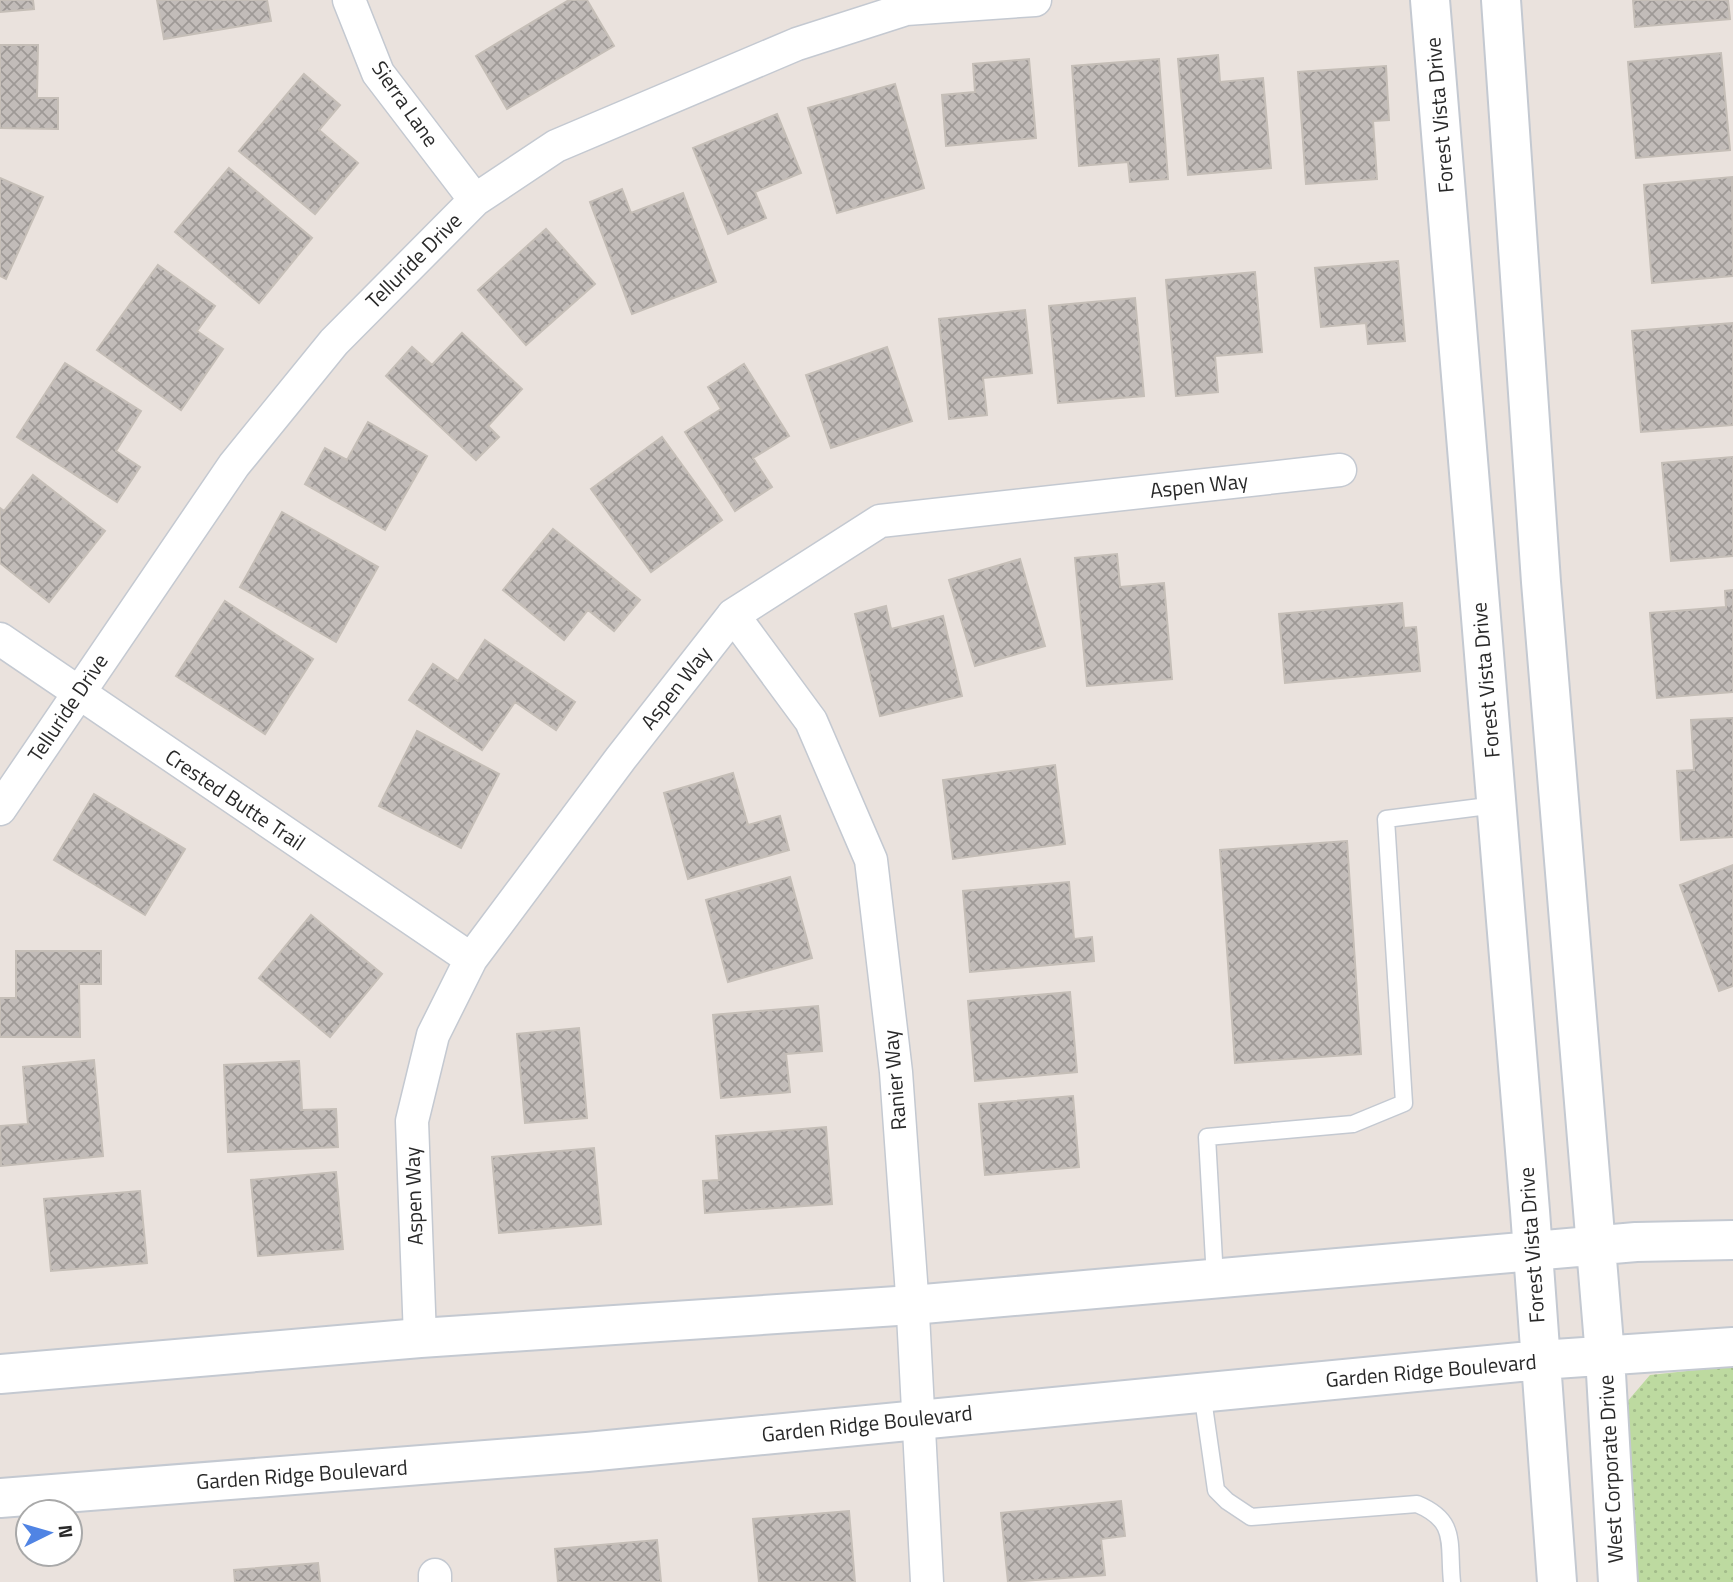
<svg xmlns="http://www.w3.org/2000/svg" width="1733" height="1582" font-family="'Titillium Web',sans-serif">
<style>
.grass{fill:url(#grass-dots)}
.building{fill:url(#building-cross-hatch);stroke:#c5beb7;stroke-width:2}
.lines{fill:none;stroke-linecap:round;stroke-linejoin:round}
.lane-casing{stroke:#c4c9d1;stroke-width:19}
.street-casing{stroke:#c4c9d1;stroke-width:35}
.secondary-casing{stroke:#c4c9d1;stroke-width:42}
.lane{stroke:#fff;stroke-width:16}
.street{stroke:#fff;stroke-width:32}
.secondary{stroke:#fff;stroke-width:38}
.labels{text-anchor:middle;stroke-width:6;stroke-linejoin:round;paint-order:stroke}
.street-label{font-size:21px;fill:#292929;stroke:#fff}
</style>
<defs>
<pattern id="grass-dots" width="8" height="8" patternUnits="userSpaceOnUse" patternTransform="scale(1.75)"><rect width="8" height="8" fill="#bddaa0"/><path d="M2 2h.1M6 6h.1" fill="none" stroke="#a2bb8a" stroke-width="1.8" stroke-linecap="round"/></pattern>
<pattern id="building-cross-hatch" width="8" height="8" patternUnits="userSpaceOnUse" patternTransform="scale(1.75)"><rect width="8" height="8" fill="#c2bcb9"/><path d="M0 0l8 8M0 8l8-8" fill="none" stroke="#9e9996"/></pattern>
</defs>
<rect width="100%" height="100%" fill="#eae2dd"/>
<path class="grass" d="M1733,1366V1582H1637L1626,1403L1650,1375Z"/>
<path class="building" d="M0,0H33L34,9L0,12Z
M157,0H267L271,21L164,39Z
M569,0H587L614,46L507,109L476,56Z
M1633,0H1728L1730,19L1635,27Z
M0,45H38L37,98H58V129L0,128Z
M1721,53L1730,150L1636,158L1628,62Z
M1218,55L1220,82L1263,78L1271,168L1188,175L1178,59Z
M1029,59L1036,138L946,146L942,95L975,92L973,64Z
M1159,59L1168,179L1130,182L1128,162L1079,166L1072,66Z
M1386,66L1389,120L1373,121L1377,179L1306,184L1298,72Z
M304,74L340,105L319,130L358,163L315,214L239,151Z
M895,84L924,188L837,213L808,108Z
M777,114L801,173L755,192L766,218L728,234L693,148Z
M229,168L312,238L259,303L175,232Z
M1732,177L1733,276L1652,283L1644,185Z
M0,178L43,197L6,279L0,276Z
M622,189L631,213L683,193L716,282L632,314L590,202Z
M546,229L595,284L526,345L478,290Z
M1398,261L1405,341L1368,344L1366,323L1321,327L1315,268Z
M158,265L215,306L197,331L223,349L181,410L97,350Z
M1255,272L1262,352L1215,356L1218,392L1176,396L1166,280Z
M1135,298L1144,396L1058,403L1049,306Z
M1025,310L1032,373L983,378L987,415L949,419L939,319Z
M1733,323V425L1641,432L1632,331Z
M462,333L522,389L488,426L499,437L476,460L386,376L412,347L432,365Z
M887,347L912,421L831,448L806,375Z
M65,363L141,411L116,451L140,467L117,502L17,437Z
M744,364L789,436L753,458L772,487L735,511L685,432L721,409L708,387Z
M368,422L427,456L385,530L305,484L325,448L347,460Z
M662,437L722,520L651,572L591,489Z
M1733,457V556L1671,561L1662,463Z
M33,475L105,531L49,602L0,563V508L4,511Z
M282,512L378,567L336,642L240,587Z
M553,529L640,600L614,631L588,610L564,640L503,590Z
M1117,554L1120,587L1164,583L1172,679L1087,686L1075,558Z
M1020,559L1045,646L975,666L949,580Z
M1733,590V692L1657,698L1650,613L1726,607L1725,591Z
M225,601L313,659L265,734L176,676Z
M1402,603L1404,628L1416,627L1420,671L1285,683L1279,614Z
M886,606L891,629L943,616L962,696L880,716L855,614Z
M485,640L575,702L556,730L515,702L482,750L409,700L433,664L458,681Z
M1733,718V837L1681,840L1677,771L1694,770L1691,720Z
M417,731L499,774L461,848L379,806Z
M1055,765L1065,844L953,859L943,780Z
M733,773L748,825L780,816L789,850L688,879L664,793Z
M94,794L185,849L145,915L54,860Z
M1347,841L1361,1054L1235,1063L1220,850Z
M1733,865V986L1719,991L1680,885Z
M790,877L812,958L728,982L706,900Z
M1069,882L1074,939L1092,937L1094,961L970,972L963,891Z
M311,915L382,974L330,1037L259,978Z
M16,951H101V984H79L80,1037H0V998H16Z
M1070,992L1077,1072L975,1081L968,1001Z
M818,1006L822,1051L786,1054L790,1092L721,1098L713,1015Z
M579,1028L587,1118L525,1123L517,1034Z
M94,1060L103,1156L1,1166L0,1126L28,1124L23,1067Z
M299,1061L302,1110L336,1109L338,1147L228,1152L224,1065Z
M1073,1096L1079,1167L985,1175L979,1104Z
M826,1127L832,1204L705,1213L703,1181L719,1180L716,1136Z
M594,1148L601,1224L499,1233L492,1157Z
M336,1172L343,1249L258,1256L251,1180Z
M140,1191L147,1263L51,1271L44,1199Z
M1121,1501L1125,1536L1101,1539L1105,1575L1008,1582L1001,1513Z
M849,1511L855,1582H759L753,1519Z
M657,1540L661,1582H558L555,1549Z
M318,1563L320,1582H235L234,1570Z"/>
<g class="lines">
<g class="lane-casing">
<path id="lane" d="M1215,1278L1207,1137L1353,1124L1404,1103L1386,819L1496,805
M1202,1392L1216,1490L1227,1501L1251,1517L1417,1504C1458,1521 1448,1543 1452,1582"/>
</g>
<g class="street-casing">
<path id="street" d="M349,0L378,73L475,200
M733,615L811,721L871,860L896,1072L912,1295L927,1582
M0,639L471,959
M0,809L234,465L334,342L475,200L556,146L797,44L906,9L1035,0
M420,1338L412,1121L433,1035L471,959L621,758L733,615L880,521L1340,470
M435,1575V1582"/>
</g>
<g class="secondary-casing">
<path id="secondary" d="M1430,0L1530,1211L1557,1582
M1501,0L1541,582L1605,1356L1618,1582
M0,1374L420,1338L912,1305L1636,1242L1733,1240
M0,1498L587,1452L1540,1360L1733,1347"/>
</g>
<use href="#lane" class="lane"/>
<use href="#street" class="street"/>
<use href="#secondary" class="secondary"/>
</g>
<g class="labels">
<g class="street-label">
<text transform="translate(405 104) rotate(55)" y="7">Sierra Lane</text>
<text transform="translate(1440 115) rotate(-95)" y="7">Forest Vista Drive</text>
<text transform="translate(414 261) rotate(-45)" y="7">Telluride Drive</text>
<text transform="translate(1199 486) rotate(-6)" y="7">Aspen Way</text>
<text transform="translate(1486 680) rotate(-95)" y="7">Forest Vista Drive</text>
<text transform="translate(676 688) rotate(-52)" y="7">Aspen Way</text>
<text transform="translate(68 708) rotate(-56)" y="7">Telluride Drive</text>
<text transform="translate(235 800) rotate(34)" y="7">Crested Butte Trail</text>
<text transform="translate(895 1080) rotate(-95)" y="7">Ranier Way</text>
<text transform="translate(414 1196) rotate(-92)" y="7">Aspen Way</text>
<text transform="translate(1532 1245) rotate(-94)" y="7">Forest Vista Drive</text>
<text transform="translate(1431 1371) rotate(-5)" y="7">Garden Ridge Boulevard</text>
<text transform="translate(867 1424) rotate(-6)" y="7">Garden Ridge Boulevard</text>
<text transform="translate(1611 1469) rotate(-93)" y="7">West Corporate Drive</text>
<text transform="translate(302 1475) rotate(-4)" y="7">Garden Ridge Boulevard</text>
</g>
</g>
<g transform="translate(49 1533) rotate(85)"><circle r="33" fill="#ffffff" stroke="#a9a9a9" stroke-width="2"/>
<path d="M0-5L12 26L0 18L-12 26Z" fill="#5084e4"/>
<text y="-10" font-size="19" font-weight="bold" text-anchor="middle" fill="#292929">N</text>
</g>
</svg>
